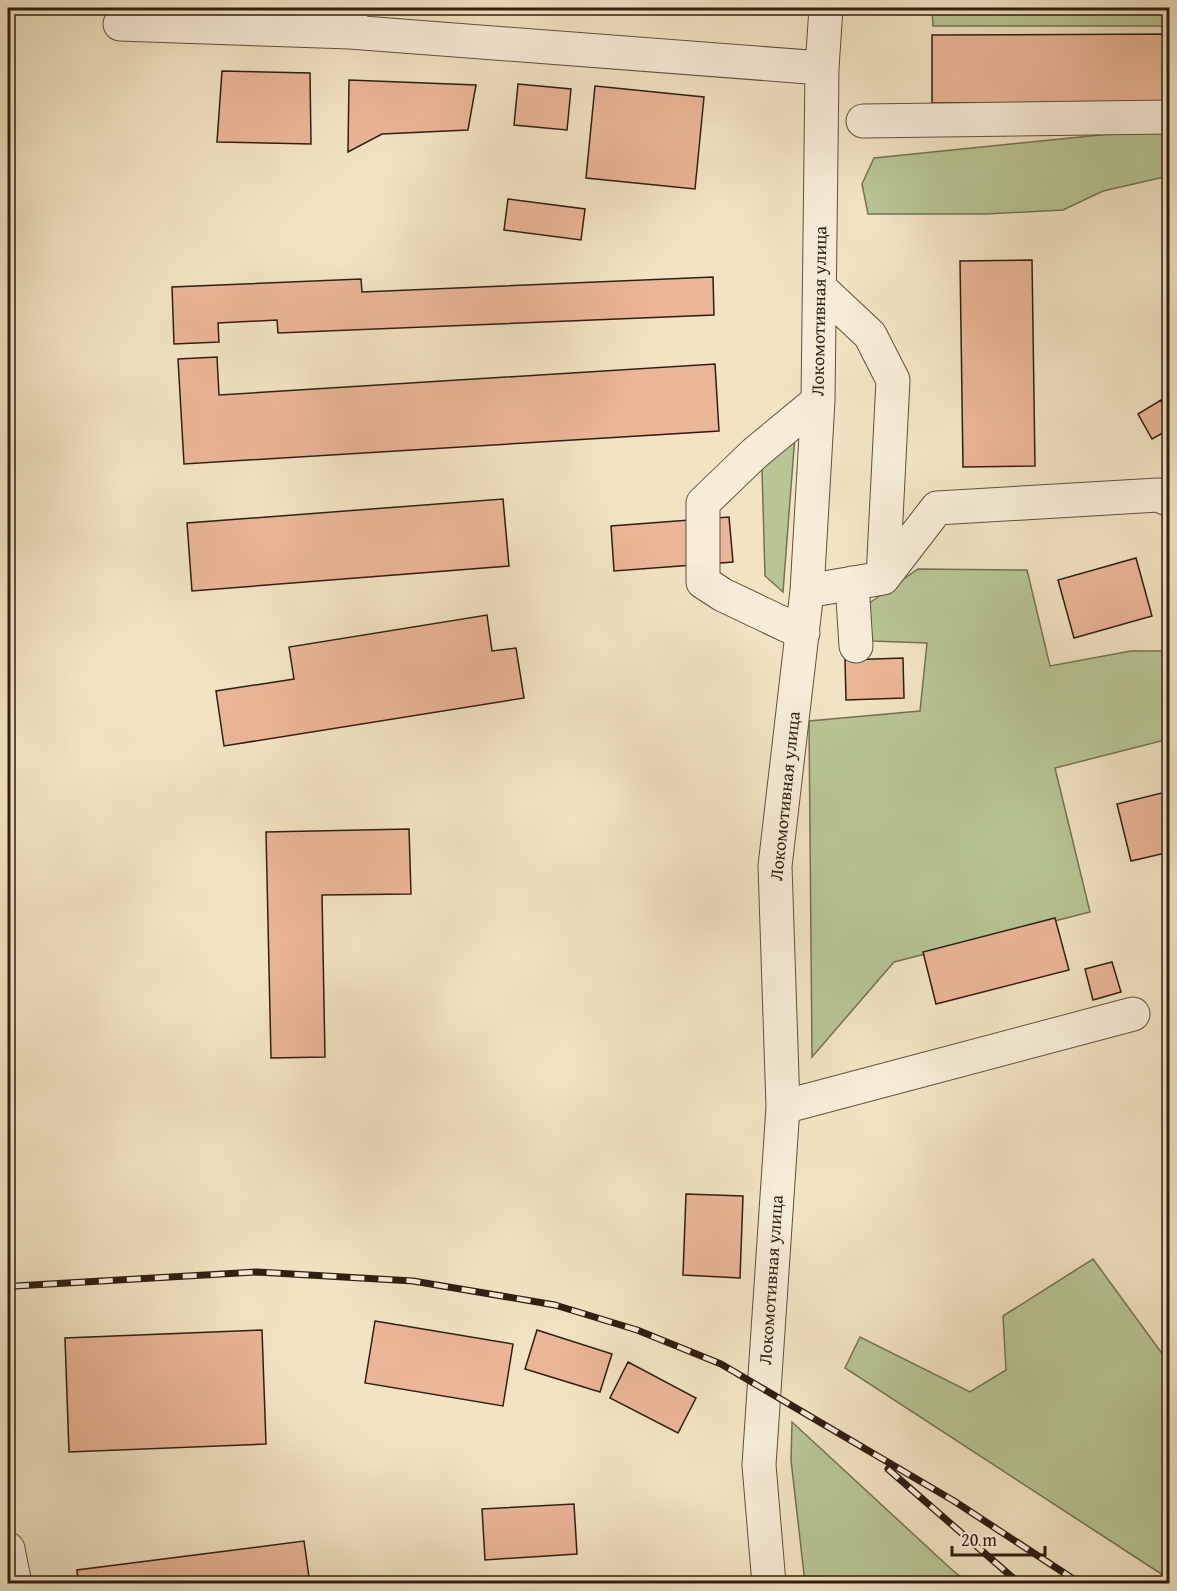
<svg xmlns="http://www.w3.org/2000/svg" width="1177" height="1591" font-family="'Gentium Book Plus',serif">
<style>
.green{fill:#b8c595;stroke:#747253;stroke-width:1.5}
.building{fill:#ebb698;stroke:#301e11;stroke-width:1.5}
.lines{fill:none;stroke-linecap:round;stroke-linejoin:round}
.minor-casing{stroke:#60503e;stroke-width:35}
.minor{stroke:#f7edd8;stroke-width:33}
.rail-casing{stroke:#301e11;stroke-width:7}
.rail{stroke:#f7edd8;stroke-width:4.5;stroke-dasharray:14;stroke-linecap:butt}
.labels{text-anchor:middle;stroke-width:6;stroke-linejoin:round;paint-order:stroke}
.street-label{font-size:18px;fill:#301e11;stroke:#f7edd8}
</style>
<rect width="100%" height="100%" fill="#f2e4c3"/>
<filter id="stains"><feTurbulence type="fractalNoise" baseFrequency=".00333" numOctaves="4"/><feColorMatrix values="0 0 0 0 .2 0 0 0 0 .09 0 0 0 0 .02 0 0 0 .5 -.17"/></filter>
<radialGradient id="worn" r=".72"><stop offset=".6" stop-color="#630" stop-opacity="0"/><stop offset="1" stop-color="#630" stop-opacity=".3"/></radialGradient>
<path class="green" d="M932,8H1169V26H933Z
M1169,131V176L1103,191L1063,210L985,214H868L862,184L874,158L1110,134Z
M795,435L783,592L765,576L762,469Z
M918,569L1027,570L1050,666L1131,651H1169V739L1055,768L1090,912L894,962L812,1057L809,721L920,711L927,643L872,641L868,604Z
M1093,1259L1169,1363V1579L845,1368L860,1337L970,1392L1006,1370L1003,1316Z
M792,1422L950,1568L968,1583H805L791,1460Z"/>
<path class="building" d="M1170,34V102L932,103V35Z
M222,71L310,73L311,144L217,142Z
M349,80L476,85L468,130L382,134L348,152Z
M518,84L571,89L567,130L514,125Z
M595,86L704,97L695,189L586,178Z
M508,199L585,209L581,240L504,230Z
M1032,260L1035,466L963,467L960,261Z
M713,277L714,315L278,333L277,320L218,323L219,342L174,344L172,287L361,279L362,292Z
M217,357L219,395L715,364L719,431L184,464L178,359Z
M1161,400L1170,415V429L1152,439L1138,414Z
M503,499L509,566L192,591L187,523Z
M729,517L733,562L614,571L611,526Z
M1136,558L1152,616L1074,638L1058,580Z
M487,615L492,651L516,648L524,698L224,746L216,691L294,679L289,647Z
M903,658L904,698L846,700L845,660Z
M1170,791V852L1131,861L1117,804Z
M409,829L411,894L322,895L325,1057L271,1058L266,832Z
M1055,918L1069,970L936,1004L923,952Z
M1112,962L1121,992L1093,1000L1085,969Z
M686,1194L743,1196L740,1278L683,1275Z
M375,1321L513,1344L503,1406L365,1383Z
M262,1330L266,1444L69,1452L65,1338Z
M537,1330L612,1354L600,1392L525,1369Z
M628,1362L696,1398L678,1433L610,1398Z
M574,1504L577,1554L485,1560L482,1509Z
M304,1541L310,1584H78L77,1570Z"/>
<g class="lines">
<g class="minor-casing">
<path id="minor" d="M351,8L350,32L822,68
M120,24L350,32
M863,121L1170,117
M883,578L937,508L1158,495L1170,500
M852,583L856,646
M807,591L883,578L893,380L870,335L821,289
M803,633L723,595L703,582V503L755,453L818,401
M783,1107L1133,1014
M8,1549L15,1584
M769,1584L759,1465L783,1107L775,866L807,591L818,401L822,68L826,8"/>
</g>
<use href="#minor" class="minor"/>
<g class="rail-casing">
<path id="rail" d="M15,1286L257,1272L413,1281L555,1305L637,1330L721,1364L954,1501L1081,1584
M888,1469L1020,1584"/>
</g>
<use href="#rail" class="rail"/>
</g>
<g class="labels">
<g class="street-label">
<text transform="translate(819 311) rotate(-89)" y="6">Локомотивная улица</text>
<text transform="translate(785 796) rotate(-84)" y="6">Локомотивная улица</text>
<text transform="translate(771 1280) rotate(-86)" y="6">Локомотивная улица</text>
</g>
</g>
<rect width="1177" height="1591" fill="none" stroke="#f2e4c3" stroke-width="30"/>
<rect x="9" y="9" width="1159" height="1573" fill="none" stroke="#301e11" stroke-width="3"/>
<rect x="15" y="15" width="1147" height="1561" fill="none" stroke="#301e11" stroke-width="1.5"/>
<path d="M952 1546v9h93v-9" fill="none" stroke="#301e11" stroke-width="3"/>
<text x="961" y="1546" font-size="18" fill="#301e11" stroke="#f7edd8" stroke-width="4.5" paint-order="stroke">20 m</text>
<rect width="100%" height="100%" filter="url(#stains)"/>
<rect width="100%" height="100%" fill="url(#worn)"/>
</svg>
